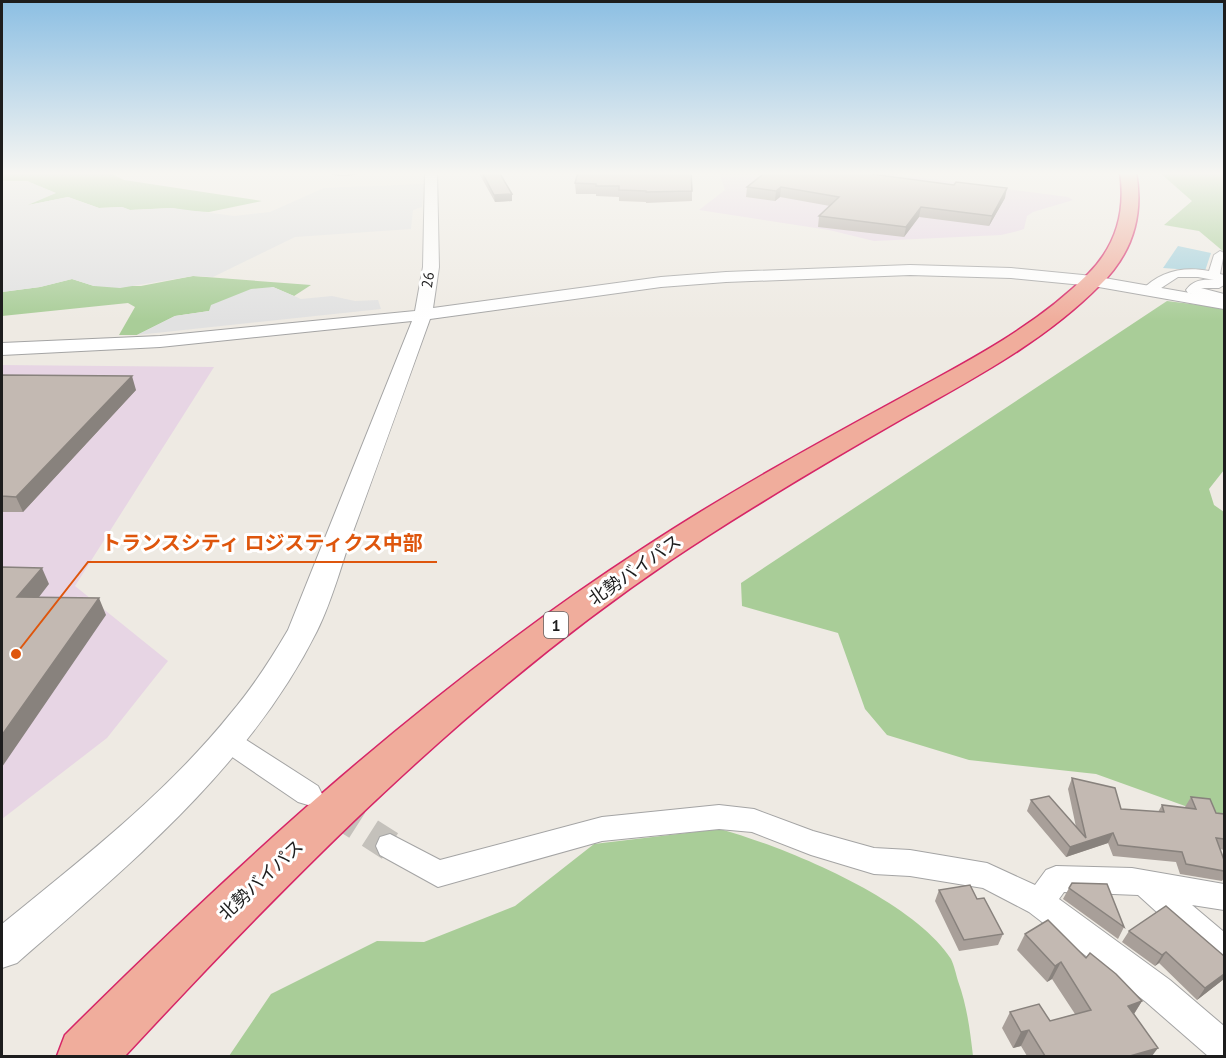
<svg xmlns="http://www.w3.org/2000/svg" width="1226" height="1058" font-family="'PT Sans','Noto Sans JP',sans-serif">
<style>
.industrial{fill:#e7d5e4}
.forest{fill:#a9cd98}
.parking{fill:#e1e1e1}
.water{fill:#a3d0dc}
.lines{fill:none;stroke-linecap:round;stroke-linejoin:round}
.minor-tunnel{stroke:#c4c1bb;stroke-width:30;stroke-dasharray:30 15;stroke-linecap:butt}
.minor-casing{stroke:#a4a4a4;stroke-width:2}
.tertiary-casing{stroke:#a4a4a4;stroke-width:2}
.trunk-casing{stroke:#d62667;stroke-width:3}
.minor{fill:#fff;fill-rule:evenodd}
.tertiary{fill:#fff;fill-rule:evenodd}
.trunk{fill:#f0ad9c;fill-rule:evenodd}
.wall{fill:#a89f99}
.shaded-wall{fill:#88827d}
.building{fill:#c3b9b2;stroke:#88827d;stroke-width:1.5}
.labels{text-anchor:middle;stroke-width:6;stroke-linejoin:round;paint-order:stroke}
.far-street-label{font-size:15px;fill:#1d1d1d;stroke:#fff}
.shield{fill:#fff;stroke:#616161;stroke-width:1.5}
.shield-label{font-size:16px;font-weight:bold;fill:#1d1d1d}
.street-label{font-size:18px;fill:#1d1d1d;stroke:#fff}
.leader{fill:none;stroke:#de560d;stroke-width:2}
.callout-dot{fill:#de560d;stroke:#fff;stroke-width:2}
.callout-label{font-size:20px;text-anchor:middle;font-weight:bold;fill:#de560d;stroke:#fff;stroke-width:6;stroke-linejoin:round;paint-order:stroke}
</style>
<rect width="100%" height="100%" fill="#eeeae3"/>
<path class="industrial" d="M719,172H877L1068,197L1073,200L1033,212L1027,216L1024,229L1014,232L1001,235L874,241L829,230L699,210L725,190Z
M2,365L214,367L75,586L168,661L107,738L2,819Z"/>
<path class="forest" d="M2,172H108L124,180L262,201L209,212L188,211L172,208L130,210L122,207L99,208L68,197L24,206L55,193L27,181H2Z
M1159,172H1224V252L1199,231L1164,225L1192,201Z
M193,276L311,285L294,296L273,287L209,311L175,316L137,335H119L135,307L128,303L2,316V292L40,287L72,279L94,286H141Z
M1167,301L1224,308V470L1209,489L1214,505L1224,512V820L1096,774L969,760L887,735L865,709L838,633L742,606L741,583Z
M720,829C787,848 912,899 951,959C954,965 956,974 958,981C967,1006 970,1030 973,1056H229L271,994L377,941L424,942L515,906L594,844Z"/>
<path class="parking" d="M2,181H27L56,193L28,205L68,197L99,208L122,207L130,210L172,208L234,216L270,212L324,188L424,184L422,207L413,210L411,229L295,237L213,277L193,276L120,288L94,286L72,279L40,287L2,292Z
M273,287L301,299L332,296L355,301L378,300L381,309L137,335L175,316L209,311L211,305L251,289Z"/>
<path class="water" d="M1178,246L1211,253L1205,271L1163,268Z"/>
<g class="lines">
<path class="minor-tunnel" d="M332,809L390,846"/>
<g class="minor-casing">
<path id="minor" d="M330,172H357C351,176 336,176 330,172Z
M1220,251L1224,253L1220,274L1224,275V285L1219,288H1201L1224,294V302L1188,293L1186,290C1193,280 1203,279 1214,280L1198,277H1178L1152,294L1147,295L1141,291C1159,272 1182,266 1209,271L1214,255Z
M228,731L237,734L318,786L322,794L318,802L308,805L298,802L219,748L215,741L219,734Z
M719,805L754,809L813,831L874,848L910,850L987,863L1035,885L1046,870L1056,866L1132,868L1224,884V910L1192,905L1224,932V967L1213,963L1138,895L1064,892L1059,899L1170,980L1224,1026V1056H1208L1146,1002L1029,912L983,888L910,876L874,874L811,855L752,832L719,829L602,841L438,887L380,855L376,846L380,837L390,834L440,860L602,817Z"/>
</g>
<g class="tertiary-casing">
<path id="tertiary" d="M425,172H437L439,267L433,308L661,277L726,272L910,265L1011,268L1093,276L1224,299V309L1093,286L1011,278L910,275L726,282L661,287L430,319C405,389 380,459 354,529C342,562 333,599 317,631C249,767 129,865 17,963L2,968V924C82,859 166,794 231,713C253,687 271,659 288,630L412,321L160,347L2,355V343L160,336L415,311L423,267Z"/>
</g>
<g class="trunk-casing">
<path id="trunk" d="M1120,172H1136C1144,216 1132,254 1100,285C1045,341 974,378 907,416C827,462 747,509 671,560C466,699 292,876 125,1056H57L65,1035C244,857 430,687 642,549C724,495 809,448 895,401C962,364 1033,329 1088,274C1116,246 1126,212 1120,172Z"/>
</g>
<use href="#minor" class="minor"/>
<use href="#tertiary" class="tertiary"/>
<use href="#trunk" class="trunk"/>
</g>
<path class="wall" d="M480,172H499L512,194V201L495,202L480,175Z
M578,172L692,191V201L646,203V202L619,201V197L596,196V194H576L575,183Z
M766,172L1005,198L989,226L919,217L904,237L818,227L819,216L830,206L780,197L775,201L746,197L747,187Z
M2,375L136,390L23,512H2Z
M1072,778L1121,809L1158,812L1162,805L1186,808L1185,807L1191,797L1216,813L1224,814V850L1220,849L1224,860V878L1222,881L1180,874L1176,862L1113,856L1108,843L1066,857L1027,811L1031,800L1076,827L1068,789Z
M1069,888L1124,927L1118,939L1063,899Z
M939,890L977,899L1003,934L998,945L959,951L935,901Z
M1129,931L1224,979L1197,1000L1159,963L1155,966L1122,942Z
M1025,934L1086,958L1142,1001L1134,1014L1152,1056H1027L1021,1046L1013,1048L1002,1028L1010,1012L1050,1021L1075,1014L1052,979L1047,982L1017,950Z"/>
<path class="shaded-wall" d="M781,187L780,197L775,201L776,191Z
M1007,188L1005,198L989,226L992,216Z
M512,194V201L495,202L494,195Z
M921,207L919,217L904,237L906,227Z
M132,376L136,390L23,512L16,497Z
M42,568L49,584L26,614L17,597Z
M99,598L106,615L2,767V735Z
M1113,833L1108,843L1066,857L1070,847Z
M1166,952L1159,963L1155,966L1162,955Z
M1061,962L1052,979L1047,982L1055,966Z
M1224,974V979L1197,1000L1205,988Z
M1142,1001L1132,1017L1128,1006Z
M1029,1030L1021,1046L1013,1048L1021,1032Z
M1158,1048L1152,1056H1129Z"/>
<path class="building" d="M482,172H499L512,194L494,195Z
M578,172H691L692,191L646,192V191L619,190V186H596V184L575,183Z
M766,172H856L954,185L956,182L1007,188L992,216L921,207L906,227L819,216L839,197L781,187L776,191L747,187Z
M2,375L132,376L16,497L2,496Z
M2,567L42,568L17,597L99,598L2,735Z
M1072,778L1115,788L1121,809L1164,812L1162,805L1196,809L1191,797L1210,799L1216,813L1224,814V839L1216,838L1224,860V871L1186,864L1182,852L1118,845L1113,833L1070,847L1031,800L1049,796L1086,838Z
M1072,883L1107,884L1124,927L1069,888Z
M970,885L977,899L984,898L1003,934L964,940L939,890Z
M1166,906L1224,956V974L1205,988L1166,952L1162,955L1129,931Z
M1048,920L1086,958L1090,953L1116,974L1142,1001L1128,1006L1158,1048L1130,1056H1045L1029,1030L1021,1032L1010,1012L1039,1004L1050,1021L1091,1010L1061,962L1055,966L1025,934Z"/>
<linearGradient id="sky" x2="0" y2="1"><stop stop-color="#8cbfe3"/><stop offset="0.54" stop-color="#f7f6f2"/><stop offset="1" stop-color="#f7f6f2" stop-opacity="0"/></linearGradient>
<rect width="1226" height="321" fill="url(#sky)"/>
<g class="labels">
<g class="far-street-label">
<text transform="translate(428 280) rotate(-82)" y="5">26</text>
</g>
<rect class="shield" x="544" y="612" width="24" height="26" rx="4.5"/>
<g class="shield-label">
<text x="556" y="631">1</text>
</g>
<g class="street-label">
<text transform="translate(635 570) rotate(-35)" y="6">北勢バイパス</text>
<text transform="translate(261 880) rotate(-43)" y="6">北勢バイパス</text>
</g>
</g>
<path class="leader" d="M16 654L88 562H437"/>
<circle class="callout-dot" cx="16" cy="654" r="6"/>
<g class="callout-label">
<text x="262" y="550">トランスシティ ロジスティクス中部</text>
</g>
<rect width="1226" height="1058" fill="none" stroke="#1d1d1d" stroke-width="6"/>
</svg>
